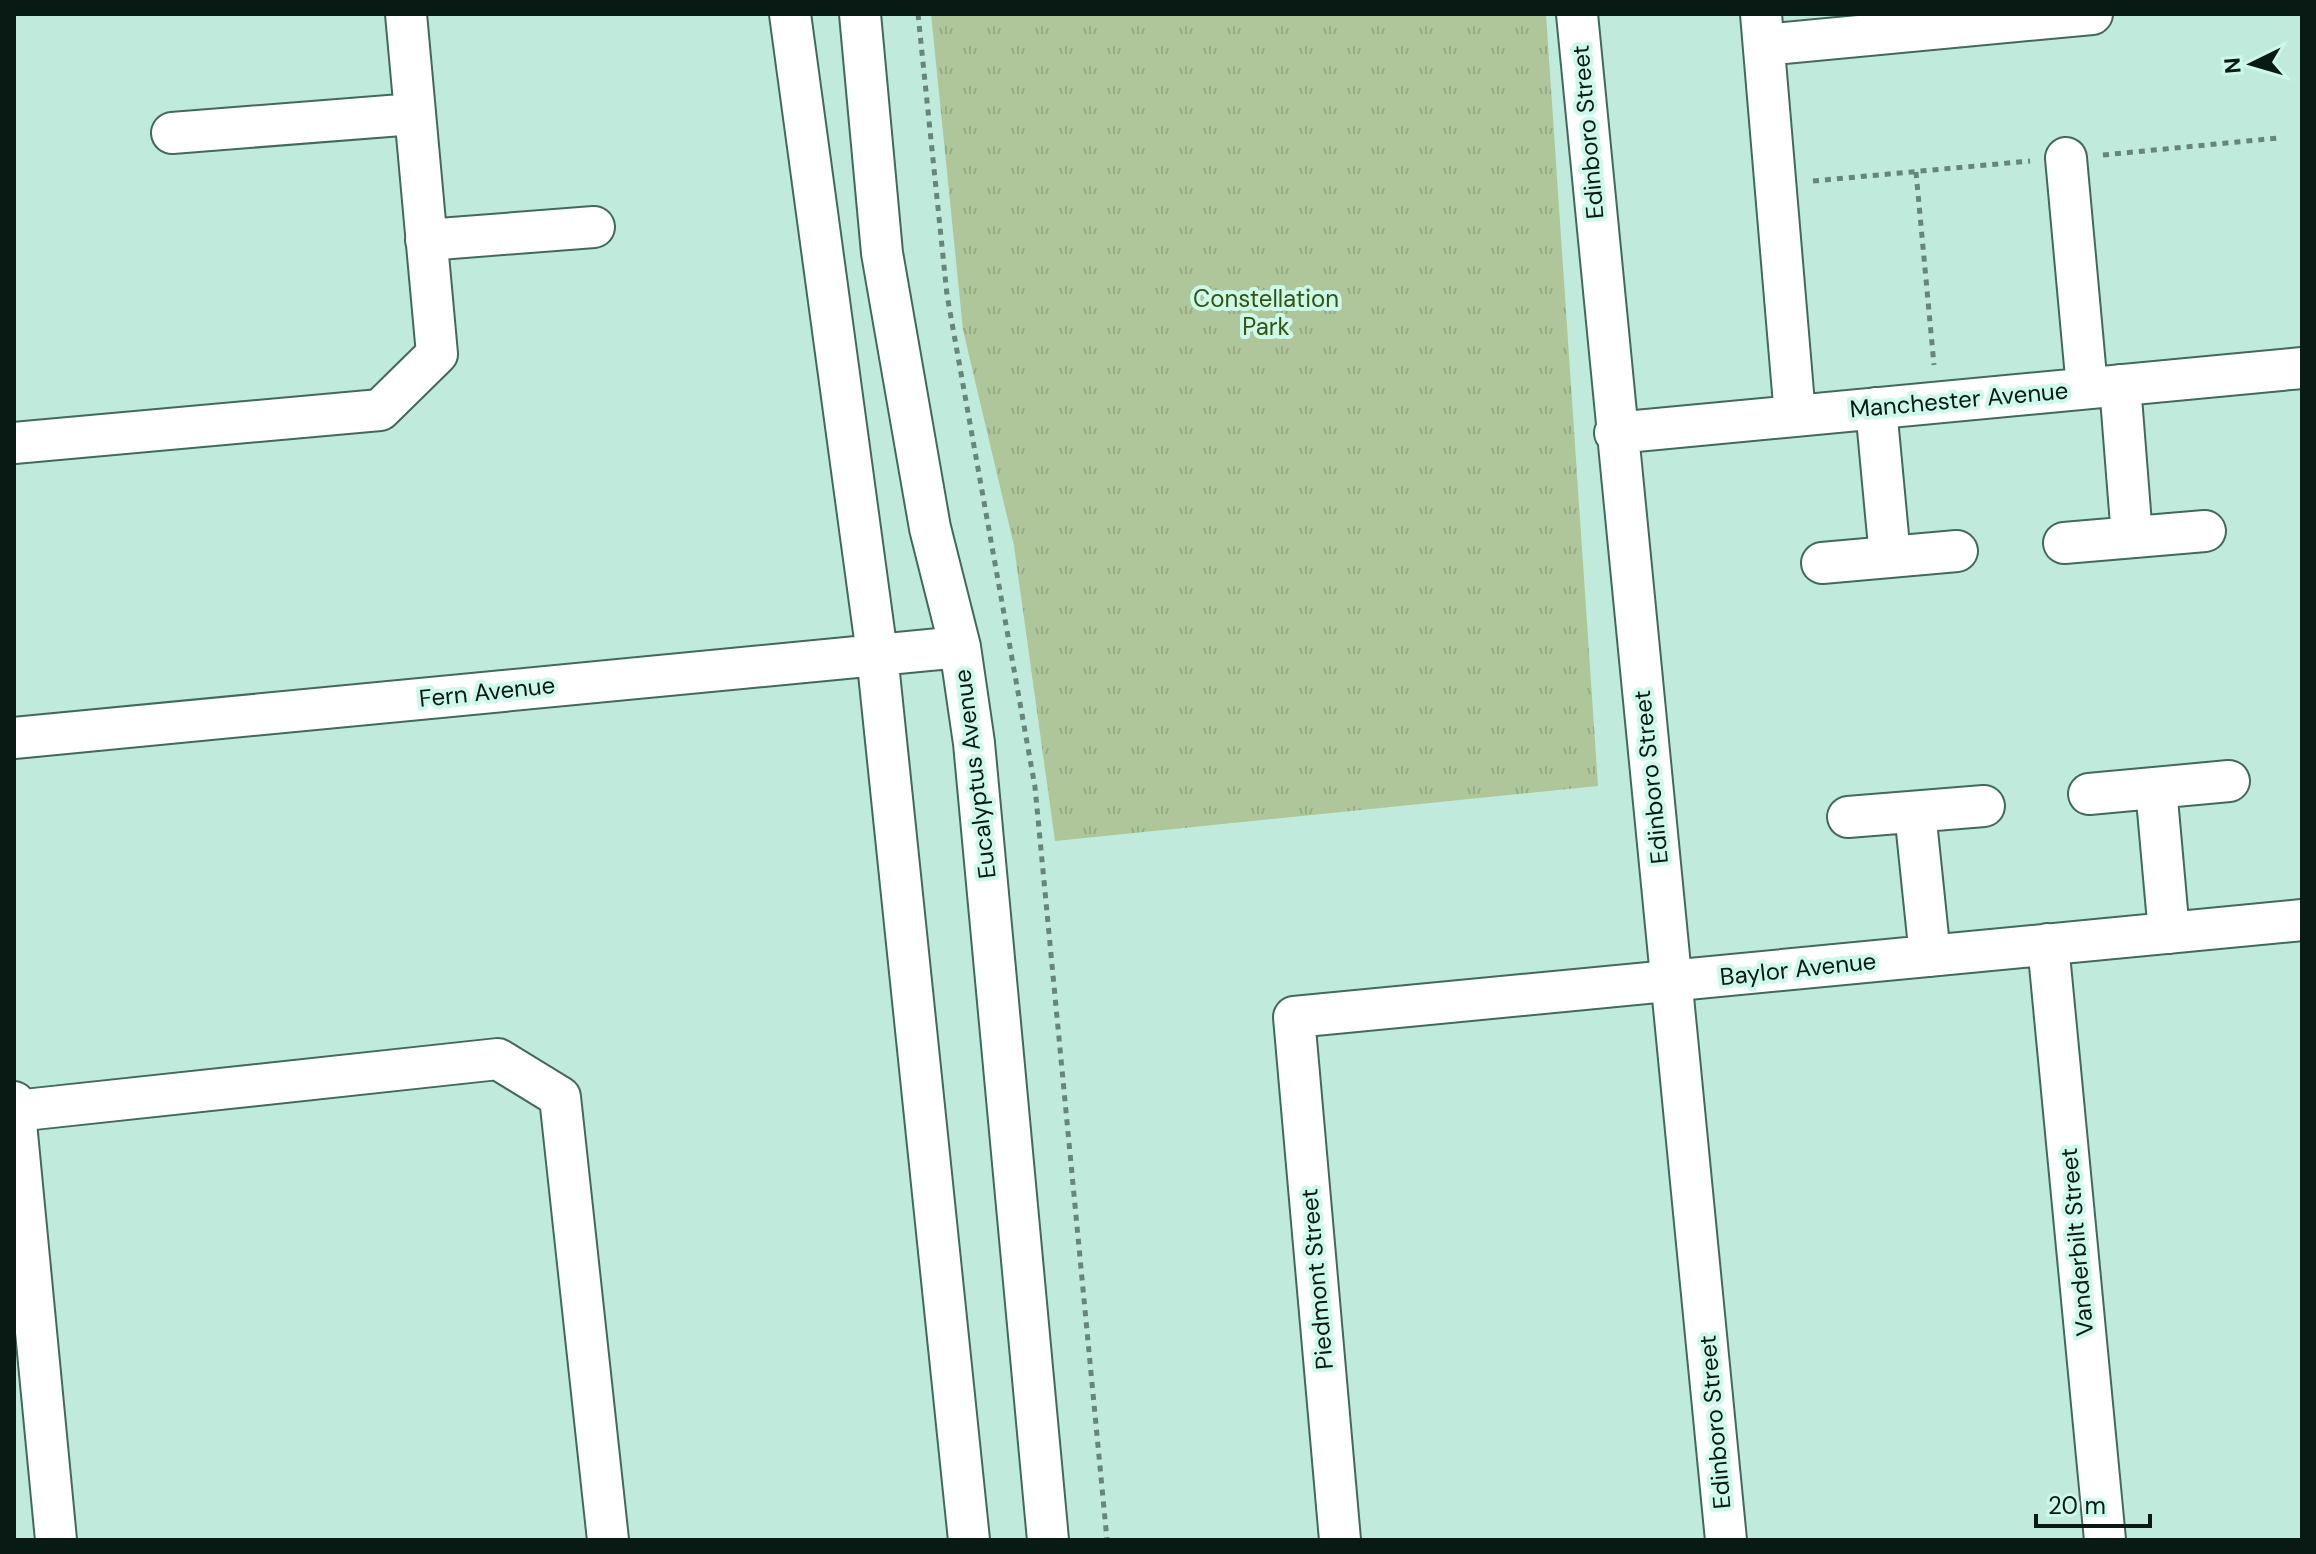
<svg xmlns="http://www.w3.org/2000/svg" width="2316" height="1554" font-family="'DM Sans',sans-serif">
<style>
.park{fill:url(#park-tufts)}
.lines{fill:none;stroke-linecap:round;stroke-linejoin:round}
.minor-casing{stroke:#41695c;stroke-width:44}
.path{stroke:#67857b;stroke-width:5;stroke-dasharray:6 6;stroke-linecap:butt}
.minor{stroke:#fff;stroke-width:40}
.labels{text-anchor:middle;stroke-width:8;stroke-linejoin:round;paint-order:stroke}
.street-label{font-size:24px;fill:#091914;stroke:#cdf9ea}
.park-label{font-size:24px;fill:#34530c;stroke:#cdf9ea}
</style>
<defs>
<pattern id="park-tufts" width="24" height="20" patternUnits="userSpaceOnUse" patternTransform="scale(2)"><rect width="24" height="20" fill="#afc69b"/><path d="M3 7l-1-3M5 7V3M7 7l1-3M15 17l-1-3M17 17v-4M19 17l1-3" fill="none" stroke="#95aa85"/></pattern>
</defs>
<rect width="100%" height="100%" fill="#c0ebdc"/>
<path class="park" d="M931,14H1546L1598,786L1055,841L1014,546L963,330Z"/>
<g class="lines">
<g class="minor-casing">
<path id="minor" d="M790,14L877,654L969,1540
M860,14L882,253L930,528L960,647L974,743L1048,1540
M1577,14L1726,1540
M1761,14L1795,416
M1764,45L2092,14
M172,133L414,114
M2066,158L2087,388
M426,240L594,227
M2120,385L2132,537
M1876,408L1890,557
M1615,433L2302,368
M14,443L380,410L437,354L406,14
M2064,543L2205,531
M1822,563L1957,551
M14,738L960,647
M2156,788L2169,933
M2089,794L2229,781
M1915,812L1930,956
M1848,817L1984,806
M2048,944L2105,1540
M14,1102L56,1540
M15,1111L498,1059L560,1097L608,1540
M1340,1540L1294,1017L2302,920"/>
</g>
<path class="path" d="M918,14L947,295L1035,787L1107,1540
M2103,155L2278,138
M1916,172L1934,365
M1813,181L2030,161"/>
<use href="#minor" class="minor"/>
</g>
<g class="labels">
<g class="street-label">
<text transform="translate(1588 132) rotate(-95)" y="8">Edinboro Street</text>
<text transform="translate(1959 400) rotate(-5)" y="8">Manchester Avenue</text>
<text transform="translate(487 692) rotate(-6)" y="8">Fern Avenue</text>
<text transform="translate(975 774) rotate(-97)" y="8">Eucalyptus Avenue</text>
<text transform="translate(1651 777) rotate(-96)" y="8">Edinboro Street</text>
<text transform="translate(1798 969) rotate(-6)" y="8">Baylor Avenue</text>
<text transform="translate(2077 1242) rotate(-95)" y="8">Vanderbilt Street</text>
<text transform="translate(1317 1279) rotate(-95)" y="8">Piedmont Street</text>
<text transform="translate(1715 1422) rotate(-95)" y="8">Edinboro Street</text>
</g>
<g class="park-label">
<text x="1266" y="307">Constellation<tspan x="1266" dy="28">Park</tspan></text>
</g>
</g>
<rect width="2316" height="1554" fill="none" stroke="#091914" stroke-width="32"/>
<g transform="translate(2252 64) rotate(265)" stroke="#cdf9ea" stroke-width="6" paint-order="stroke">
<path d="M0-6L14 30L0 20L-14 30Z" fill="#091914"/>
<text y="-12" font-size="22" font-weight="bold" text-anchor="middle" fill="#091914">N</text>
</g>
<path d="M2036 1514v12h114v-12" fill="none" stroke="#091914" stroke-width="4"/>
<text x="2048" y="1514" font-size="24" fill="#091914" stroke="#cdf9ea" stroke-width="6" paint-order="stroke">20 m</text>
</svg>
